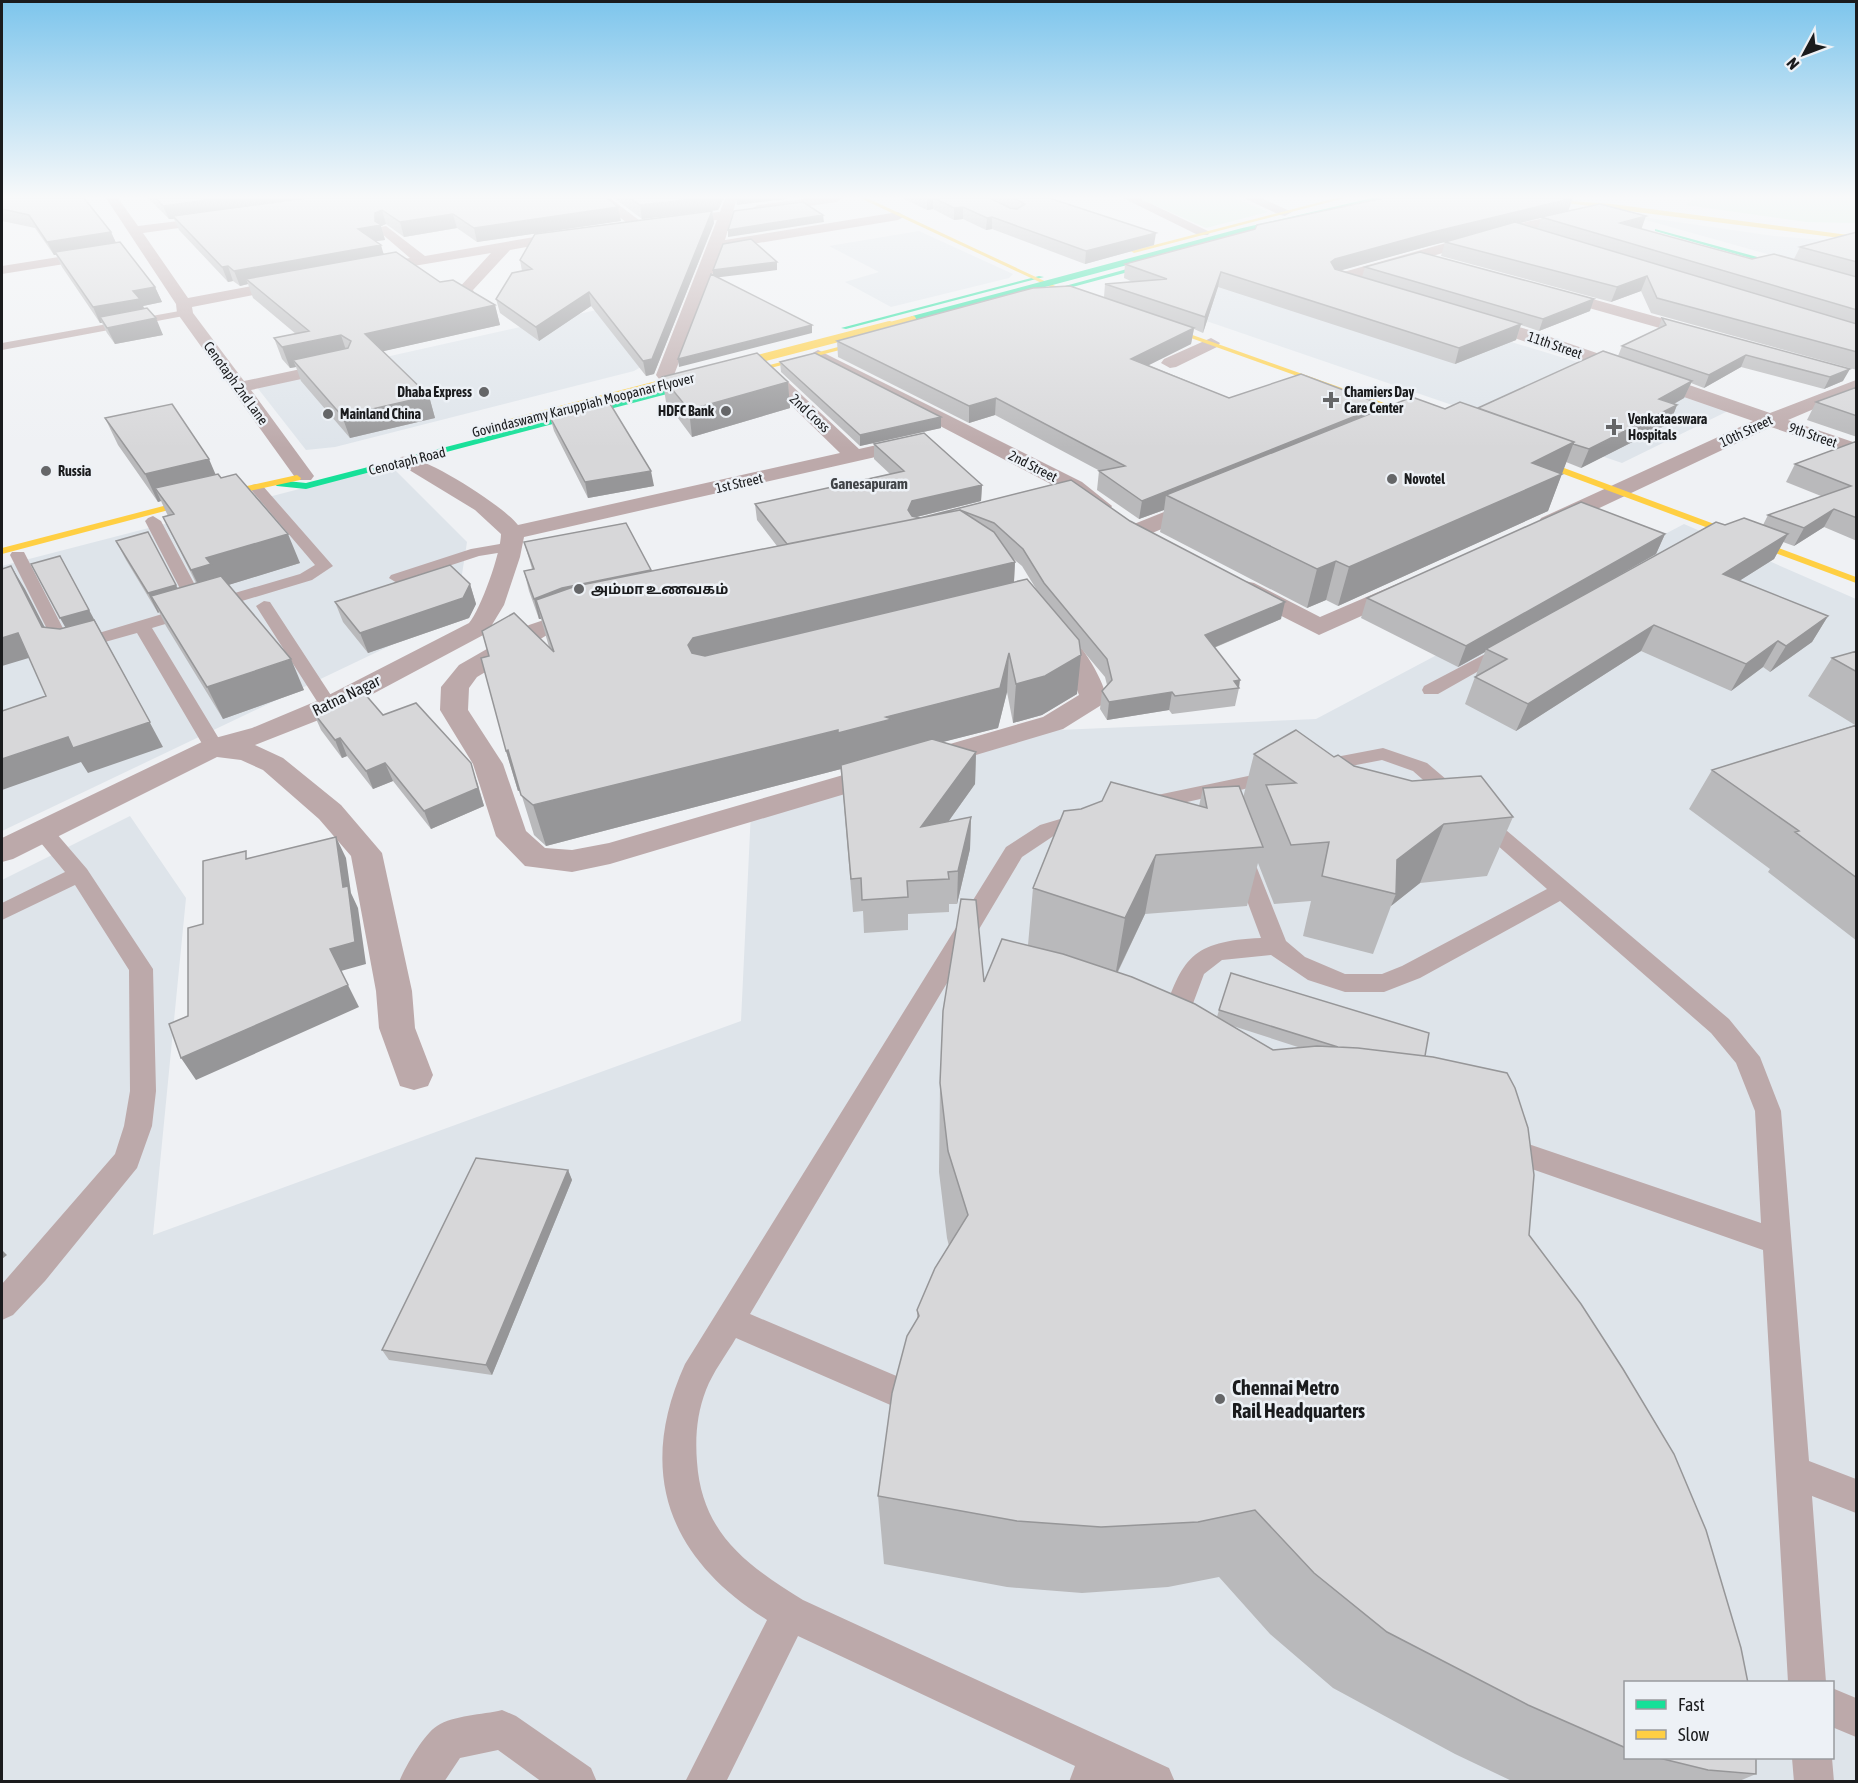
<svg xmlns="http://www.w3.org/2000/svg" width="1858" height="1783" font-family="'Asap Condensed','Noto Sans Tamil',sans-serif">
<style>
.built{fill:#dee4ea;fill-rule:evenodd}
.green{fill:#d0eeda}
.lines{fill:none;stroke-linecap:round;stroke-linejoin:round}
.lane{fill:#bca9aa;fill-rule:evenodd}
.street{fill:#bca9aa;fill-rule:evenodd}
.fast{fill:#16e098;fill-rule:evenodd}
.slow{fill:#ffcf43;fill-rule:evenodd}
.fast-bridge{stroke:#16e098;stroke-width:6}
.slow-bridge-far1{stroke:#ffcf43;stroke-width:6}
.slow-bridge{stroke:#ffcf43;stroke-width:8}
.wall{fill:#b9b9bb;fill-rule:evenodd}
.shaded-wall{fill:#969698}
.building{fill:#d7d7d9;stroke:#969698;stroke-width:1.5}
.poi-dot{fill:#656668;stroke:#edf1f6;stroke-width:2}
.labels{text-anchor:middle;stroke-width:5;stroke-linejoin:round;paint-order:stroke}
.far-street-label{font-size:14px;fill:#1a1b1d;stroke:#edf1f6}
.far-poi-label{font-size:14px;font-weight:bold;fill:#1a1b1d;stroke:#edf1f6;text-anchor:start}
.far-neighbourhood-label{font-size:15px;font-weight:bold;fill:#414448;stroke:#edf1f6}
.street-label{font-size:16px;fill:#1a1b1d;stroke:#edf1f6}
.near-poi-label{font-size:20px;font-weight:bold;fill:#1a1b1d;stroke:#edf1f6;text-anchor:start}
</style>
<rect width="100%" height="100%" fill="#eff1f4"/>
<path class="built" d="M1628,215L1774,236L1856,243V279Z
M919,231L1013,274L1009,278L891,307L845,282L879,272L829,246Z
M1218,253L1732,409L1622,463L1145,300L1127,284L1131,277Z
M673,293L651,361L634,371L335,447L306,450L256,386Z
M394,469L467,542L458,600L421,631L2,831V566L365,472Z
M1684,524L1856,599V1781L2,1782V880L130,816L186,898L153,1235L741,1021L751,811L1058,730L1316,719ZM1626,1682H1832V1758H1626Z"/>
<path class="green" d="M1139,198H1235L1268,212L1206,228Z
M1695,198H1856V223L1806,222L1686,205Z"/>
<g class="lines">
<path class="lane" d="M185,310L191,313L189,315L2,350V343Z
M257,484L262,485L333,566L312,580L152,628L224,747L221,751H207L204,747L137,633L73,651L57,649L10,555L12,552H24L69,640L72,641L189,606L145,521L148,518L153,516L161,521L204,602L300,574L315,565L252,491L250,488L252,485Z
M511,542L519,547L517,550L479,556L397,583L389,578L391,575L471,549Z
M264,601L270,602L338,706L336,710H322L320,706L256,606Z
M1508,642L1517,647L1514,651L1438,694H1424L1422,690L1424,686Z
M1383,748L1427,763L1729,1019L1760,1057L1781,1111L1809,1461L1856,1479V1513L1812,1496L1826,1682H1788L1763,1250L1495,1156L1491,1148L1495,1140L1505,1136L1761,1223L1755,1111L1736,1063L1711,1033L1560,901L1420,978L1384,992H1345L1308,980L1271,955L1222,960L1204,974L1182,1033L1173,1036L1164,1033L1160,1026C1181,961 1188,941 1261,938L1231,858L1234,853L1242,851L1250,853L1253,858L1286,941L1305,957L1345,974H1382L1402,966L1547,889L1413,771L1382,760L1315,773L1308,771L1305,767L1308,763L1315,761Z
M1277,770L1284,772L1287,776L1284,780L1143,812L1136,810L1133,805L1136,800L1143,798Z
M1087,811L1094,813L1098,818L1094,823L1055,835L1022,857L750,1314L913,1383L918,1394L913,1405L902,1410L736,1338C726,1355 713,1372 706,1390C697,1413 695,1437 697,1462C702,1533 746,1565 803,1600L1169,1768L1175,1782H1069L1075,1766L798,1636L726,1782H685L767,1620C668,1558 636,1472 685,1364L1006,847L1040,825Z
M42,824L50,826L87,869L153,969L156,1091L152,1126L137,1168L45,1281L13,1315L2,1320V1284L115,1154L124,1126L130,1091L129,970L75,885L2,920V903L65,872L31,831L34,826Z
M1832,1688L1856,1698V1737L1832,1727Z
M502,1710L516,1716L591,1768L597,1782H542L498,1750L460,1758L444,1782H399C405,1767 424,1734 437,1726C454,1715 482,1715 502,1710Z
M1792,1758H1832L1834,1782H1794Z"/>
<path class="street" d="M106,198H118L138,226L227,215L229,218L222,222L143,233L188,298L294,278L299,280L302,283L299,286L192,307L193,313L244,381L343,360L352,365L343,370L251,390L314,476L311,480H297L177,313L176,304Z
M596,198H610L644,224L642,227H632Z
M725,198H737L725,240L898,212L905,216L898,220L722,249L674,375L665,380L659,379L656,375L717,220L668,225L661,221L668,217L720,212Z
M810,198H843L837,202L758,213L751,209L758,205Z
M1123,198H1139L1210,232L1208,235H1198Z
M1244,198H1261L1292,212L1285,216L1280,215Z
M1584,210L1591,214L1589,217L1513,233L1338,283L1330,278L1333,275L1506,226Z
M386,226L425,256L575,230L582,234L575,238L510,250L473,290L477,299L469,304L463,302L457,290L491,253L366,274L361,273L359,270L361,267L410,258L381,233V227Z
M103,250L110,254L108,257L2,274V266Z
M1549,287L1708,331L1710,335L1702,340L1543,295L1541,292Z
M1477,315L1536,332L1770,413L1856,380V391L1788,420L1856,443V456L1771,427L1557,528H1541L1538,523L1541,518L1753,421L1471,323L1469,320Z
M1211,338L1220,343L1217,347L1176,367L1170,368L1161,363L1164,359Z
M818,350L1082,482L1112,506L1109,511H1093L1066,492L812,359L809,355Z
M764,364L770,365L859,449L917,436L924,438L927,442L924,446L524,537L520,557L504,605L487,633L339,712L255,745L283,758L341,805L382,853L412,991L415,1028L433,1075L428,1086L414,1090L400,1086L379,1028L376,991L351,856L319,819L263,770L241,760L217,757L13,859L2,862V838L204,741L252,728L319,700L469,623C481,609 501,552 501,534L475,510L401,465L398,461L401,457C420,452 505,507 518,525L840,453L758,373L755,369L758,365Z
M1204,496L1212,498L1215,503L1212,508L1145,536H1129L1126,531L1129,526Z
M1406,580L1415,582L1418,587L1415,592L1319,635L1236,593L1233,588L1236,583L1245,581L1254,583L1320,617Z
M585,606L594,608L597,613L594,618L547,635L477,677L469,688L468,710L503,764L526,831L545,848L572,850L609,843L1043,717L1079,695L1069,669L1037,631L1041,626C1047,624 1054,622 1060,626C1080,640 1101,675 1107,698L1103,704L1063,729L610,864L572,872L525,866L496,836L473,764L440,710L441,687L459,665L529,625Z"/>
<path class="fast" d="M1655,229L1856,284V288L1655,231Z
M1167,258L1169,261L1028,299L1025,297Z
M1039,276L1044,277L846,329L841,328Z
M702,381L709,383L306,489L277,486L273,483L277,480L306,483Z"/>
<path class="slow" d="M860,198H867L1066,291L1061,292Z
M1336,198H1345L1134,253L1131,251Z
M1527,198L1612,204L1856,236V240Z
M1149,321H1153L1435,421L1428,423L1149,323Z
M880,336L882,339L705,385L701,383Z
M1518,453H1524L1856,577V583L1518,457Z
M297,475L301,478L300,480L199,502L2,554V548L198,497Z"/>
<path class="fast-bridge" d="M913,319L1243,231L1386,198"/>
<path class="slow-bridge-far1" d="M883,327L913,319"/>
<path class="slow-bridge" d="M502,425L889,325"/>
</g>
<path class="wall" d="M2,198L111,232L116,243L155,287L162,302L143,306L163,335L115,344L107,333L102,323H100L62,267L56,255H54L35,228L2,221Z
M148,198H607L621,221L477,242L457,228L404,237L386,224L381,226L385,240L376,241L384,254L440,282L495,305L500,325L383,351L429,396L435,418L350,438L301,381L296,367L290,368L282,359L274,338L296,334L253,298L248,284L240,286L233,281L228,282L179,230L174,219H169Z
M614,198H724L718,210L642,219Z
M902,198H990L1011,208L992,198H1049L1154,245L1085,264L992,229L986,230L963,219L954,220L933,209L927,210Z
M1573,198L1568,211L1641,229L1752,259H1794L1800,247L1857,232V370L1651,313L1641,291L1611,302L1441,256L1445,242L1447,241L1341,270L1362,277L1365,267L1590,311L1539,331L1521,325L1516,340L1455,364L1218,287L1203,333L1194,329L1191,344L1149,365L1229,398L1382,409L1478,408L1618,356L1622,346L1658,329L1662,318L1843,381L1824,389L1741,367L1704,388L1691,383L1684,398L1674,404L1677,405L1670,423L1581,468L1566,462L1548,511L1338,606L1326,600L1307,608L1160,532L1164,510L1139,519L1097,490L1099,471H1100L995,415L969,423L838,357L837,341L1104,297L1105,284L1133,282L1124,278L1125,264ZM1541,218L1538,228L1520,223Z
M712,211L714,223L654,374L646,376L591,306L539,341L500,313L496,299L522,271L520,260Z
M780,362L941,428L860,446L781,372Z
M662,377L788,382L790,408L692,437L666,402Z
M1857,384V437L1807,420L1816,402L1854,388Z
M550,417L654,486L588,498L554,431Z
M105,418L221,478L300,563L228,585L304,690L223,719L166,626L159,612L158,613L126,560L116,541L178,588L196,583L163,517L168,516L161,501L158,502L118,445Z
M1857,441V541L1824,527L1794,546L1783,542L1774,559L1739,581L1828,616L1812,642L1770,672L1763,667L1731,691L1641,651L1516,731L1465,704L1475,677L1477,676L1476,675L1485,652L1458,667L1361,618L1367,598L1665,534L1656,554L1614,578L1725,525H1763L1768,515L1821,496L1786,482L1795,464Z
M874,444L982,485L981,501L917,517L920,518L1071,480L1130,521L1281,619L1214,648L1239,688L1235,706L1172,714L1169,710L1107,720L1100,709L1102,691L1107,685L1105,677L1079,646L1077,694L1042,715L1013,723L1007,692L998,728L942,742L976,752L975,784L948,822L971,817L970,849L957,904H949V912L908,914V930L864,933L863,911L853,912L841,769L546,846L534,835L520,790L518,791L506,751L549,647L541,619H539L529,591L524,571L532,569L524,542L651,571L777,546L757,520L755,504L890,474L874,459ZM1010,556L1022,566L1038,592L1014,582L1015,562Z
M470,584L476,604L469,618L368,653L343,622L335,602Z
M1857,651V941L1768,872L1770,869L1689,809L1712,770L1855,725L1808,696L1832,658Z
M313,712L383,715L477,781L484,806L431,829L393,781L373,789L347,756L342,758L321,730Z
M1254,754L1334,757L1354,766L1513,817L1487,876L1420,883L1391,906L1373,954L1303,936L1311,901L1274,904L1258,863L1247,906L1145,914L1118,972L1217,1017L1219,1010L1425,1056L1529,1235L1626,1683V1758H1756V1774L1737,1782H1514L1455,1754L1333,1688L1270,1634L1219,1577L1168,1587L1082,1593L1007,1587L884,1564L878,1496L917,1319V1310L949,1246L947,1238L939,1172L940,1083L984,982L1028,945L1033,888L1199,806L1203,788L1243,798ZM1233,1026L1301,1048L1273,1050Z
M568,1170L572,1180L492,1375L389,1360L382,1350Z"/>
<path class="shaded-wall" d="M220,198H320L173,216L174,219H169L163,206Z
M704,198H724L718,210L642,219L640,205Z
M736,198H788V199L737,205Z
M933,198V209L927,210V199Z
M1573,198L1568,211L1429,246L1332,273L1331,262L1335,259L1433,232Z
M618,207L621,221L477,242L474,228Z
M963,207V219L954,220V208Z
M382,210L386,224L381,226L385,240L363,243L358,229L375,221V213Z
M712,211L714,223L654,374L646,376L643,361Z
M453,214L457,228L404,237L400,222Z
M823,215L824,222L728,237V230Z
M1646,216L1641,230L1620,223Z
M992,217V229L986,230L987,218Z
M111,232L117,245L55,252L56,255H54L47,242Z
M1156,233L1154,245L1085,264L1086,251Z
M381,245L385,259L246,279L248,284L240,286L234,271Z
M777,262V270L713,278V270Z
M228,266L233,281L228,282L222,267Z
M1221,272L1218,287L1203,333L1205,317Z
M1647,276L1641,291L1611,302L1617,287Z
M155,287L162,302L143,306L147,315L100,317L102,323H100L93,307L133,291Z
M589,292L591,306L539,341L536,327Z
M1594,299L1590,311L1539,331L1543,319Z
M495,305L500,325L371,354L365,334Z
M156,318L163,335L115,344L107,328Z
M1521,324L1516,340L1455,364L1459,348Z
M812,325V333L679,367L678,359Z
M1194,328L1191,344L1129,375L1131,359Z
M341,335L348,356L293,360L296,367L290,368L282,347Z
M1746,355L1741,367L1704,388L1709,375Z
M1850,369L1843,381L1824,389L1830,377Z
M1692,381L1684,398L1651,417L1659,399Z
M788,382L790,408L692,437L689,410Z
M429,396L435,418L350,438L342,416Z
M996,398L995,415L969,423V406Z
M1383,405L1379,423L1166,495L1164,510L1139,519L1142,501Z
M1677,405L1670,423L1581,468L1589,449Z
M941,417V428L860,446V435Z
M1574,442L1548,511L1338,606L1349,567L1532,463Z
M209,459L221,487L155,488L161,501L158,502L145,474Z
M651,471L654,486L588,498L585,482Z
M982,485L981,501L912,518L908,510L912,501Z
M1834,509L1824,527L1794,546L1804,528Z
M288,534L300,563L222,587L205,599L191,570L206,558Z
M1665,534L1656,554L1488,650L1486,649L1485,652L1458,667L1466,646Z
M1788,534L1774,559L1709,600L1723,574Z
M60,556L163,747L88,773L81,762L2,790V759L100,630L72,639L60,618Z
M1336,561L1326,600L1307,608L1317,569Z
M1015,562L1013,599L694,684L688,645L693,638Z
M11,566L25,589L57,651L42,627Z
M651,570L536,600L541,619H539L534,599L562,588Z
M470,584L476,604L469,618L368,653L360,633Z
M176,585L186,605L151,596L159,612L158,613L148,593Z
M1285,602L1281,619L1201,653L1205,635Z
M1828,616L1812,642L1770,672L1786,646Z
M1654,625L1641,651L1516,731L1528,704Z
M18,633L32,657L2,666V638Z
M1778,641L1763,667L1731,691L1746,664Z
M1009,653L1007,692L998,728L892,755L841,773L838,733L886,717Z
M1081,655L1077,694L1042,715L1013,723L1016,684Z
M291,659L304,690L223,719L207,687Z
M1240,680L1239,688L1234,681Z
M1172,692L1169,710L1107,720L1109,702Z
M838,730L841,769L546,846L533,805Z
M340,738L347,756L342,758L335,740Z
M508,750L521,790L518,791L506,751Z
M976,752L975,784L921,860V827Z
M385,763L393,781L373,789L366,771Z
M471,763L484,806L431,829L424,811Z
M971,817L970,849L957,904L958,871Z
M1444,824L1420,883L1391,906L1396,894L1397,860Z
M336,837L346,858L351,893L358,908L366,964L341,971L359,1007L196,1080L181,1058L330,949L343,887Z
M1156,855L1145,914L1115,977L1125,918Z
M568,1170L572,1180L492,1375L486,1365Z
M2,1250L7,1255L2,1259Z"/>
<path class="building" d="M9,198H84L111,232L47,242L29,215L2,209V199Z
M156,198H220L163,206Z
M307,198H607L618,207L474,228L453,214L400,222L382,210L375,213V221L381,225L358,229L381,245L234,271L228,266L222,267L173,216Z
M630,198H704L640,205Z
M934,198H990L1010,208L1017,209L1025,204L1014,198H1049L1156,233L1086,251L992,217L987,218L963,207L954,208Z
M1384,198H1573L1433,232L1335,259L1331,262L1335,269L1521,324L1459,348L1221,272L1205,317L1105,284L1167,279L1125,264L1255,229L1257,225Z
M803,202L823,215L728,230L734,211Z
M1600,204L1646,216L1620,223L1752,259L1774,254L1857,277V310L1541,217Z
M712,211L652,359L643,361L589,292L536,327L496,299L512,273L532,269L520,260L535,234Z
M1515,222L1857,324V352L1657,298L1647,276L1617,287L1445,242Z
M1857,232V262L1800,247Z
M751,239L777,262L713,270L723,244Z
M120,242L155,287L133,291L140,299L93,307L55,252Z
M396,252L440,282L453,280L495,305L365,334L429,396L342,416L293,360L348,348L351,341L341,335L282,347L274,338L309,331L246,279Z
M1420,252L1594,299L1543,319L1365,267Z
M711,274L812,325L678,359Z
M1070,286L1194,328L1131,359L1229,398L1301,374L1383,405L1142,501L1099,471L1125,466L996,398L969,406L837,341L1033,288Z
M147,308L156,318L107,328L100,317Z
M1662,318L1850,369L1830,377L1746,355L1709,375L1622,346L1666,325Z
M1603,351L1692,381L1659,399L1677,405L1589,449L1573,444L1574,442L1478,408Z
M757,353L788,382L689,410L662,377Z
M815,353L941,417L860,435L780,362Z
M1857,387V416L1816,402Z
M1412,397L1445,409L1460,402L1574,442L1532,463L1562,474L1349,567L1336,561L1317,569L1166,495Z
M609,402L651,471L585,482L550,417Z
M172,404L209,459L145,474L105,418Z
M924,433L982,485L912,501L908,510L912,516L920,518L1071,480L1130,521L1285,602L1205,635L1240,680L1234,681L1239,688L1175,696L1172,692L1109,702L1102,691L1112,680L1107,659L1044,583L1023,549L994,523L960,510L787,544L755,504L904,471L874,444Z
M1857,441V518L1834,509L1804,528L1768,515L1851,486L1795,464Z
M218,474L221,478L236,474L288,534L206,558L211,564L191,570L163,517L174,514L155,488Z
M1581,502L1665,534L1466,646L1367,598Z
M960,510L994,532L1015,562L693,638L688,645L692,653L705,656L1027,579L1079,640L1081,655L1045,676L1016,684L1009,653L1000,688L886,717L892,719L838,733V730L533,805L521,795L508,750L506,751L481,658L489,656L482,631L514,613L554,652L536,600L576,586Z
M1744,518L1788,534L1723,574L1828,616L1786,646L1778,641L1746,664L1654,625L1528,704L1475,677L1507,659L1486,649L1716,522L1725,525Z
M626,523L651,570L562,588L534,599L524,571L534,569L524,542Z
M148,532L176,585L148,593L116,541Z
M60,556L89,610L60,618L31,564Z
M450,565L470,584L463,598L360,633L335,602Z
M11,566L42,627L60,629L94,620L150,722L73,748L68,737L2,759V711L46,696L18,633L2,638V569Z
M221,576L291,659L207,687L151,596Z
M1857,651V672L1832,658Z
M364,693L383,715L416,703L471,763L478,788L424,811L385,763L366,771L340,738L335,740L313,712Z
M1857,725V878L1795,832L1799,831L1712,770Z
M1296,730L1334,757L1338,755L1354,766L1412,781L1481,776L1513,817L1444,824L1397,860L1396,894L1322,876L1329,842L1291,845L1266,785L1296,783L1254,754Z
M932,739L976,752L921,827L971,817L958,871L948,872L949,879L907,881L908,897L862,900L861,878L851,879L841,765Z
M1111,782L1207,808L1203,788L1239,786L1263,847L1156,855L1125,918L1033,888L1064,811L1081,809L1102,801Z
M336,837L343,887L348,886L355,942L330,949L348,985L181,1058L169,1024L188,1016V928L203,924V861L246,851V859Z
M961,899L976,900L984,982L1002,939L1063,954L1132,977L1195,1004L1273,1050L1317,1046L1358,1048L1433,1057L1507,1073L1515,1088L1528,1128L1534,1175L1529,1235L1581,1304L1623,1369L1674,1454L1706,1530L1741,1648L1748,1683H1626V1748L1528,1705L1387,1632L1314,1573L1255,1510L1198,1522L1101,1527L1017,1521L878,1496L892,1393L907,1336L919,1316L917,1310L935,1268L968,1215L948,1151L940,1083L943,1011Z
M1231,973L1429,1033L1425,1056L1358,1048L1338,1047L1219,1010Z
M476,1158L568,1170L486,1365L382,1350Z
M1659,1758H1756V1774L1708,1770Z"/>
<linearGradient id="sky" x2="0" y2="1"><stop stop-color="#7dc5ec"/><stop offset="0.44" stop-color="#f8f9fa"/><stop offset="1" stop-color="#f8f9fa" stop-opacity="0"/></linearGradient>
<rect width="1858" height="448" fill="url(#sky)"/>
<g class="poi-dot">
<circle cx="484" cy="392" r="6"/>
<path d="M1328 391h6v6h6v6h-6v6h-6v-6h-6v-6h6z"/>
<circle cx="726" cy="411" r="6"/>
<circle cx="328" cy="414" r="6"/>
<path d="M1611 418h6v6h6v6h-6v6h-6v-6h-6v-6h6z"/>
<circle cx="46" cy="471" r="6"/>
<circle cx="1392" cy="479" r="6"/>
<circle cx="579" cy="589" r="6"/>
<circle cx="1220" cy="1399" r="6"/>
</g>
<g class="labels">
<g class="far-street-label">
<text transform="translate(1555 345) rotate(19)" y="5">11th Street</text>
<text transform="translate(236 383) rotate(54)" y="5">Cenotaph 2nd Lane</text>
<text transform="translate(583 405) rotate(-14)" y="5">Govindaswamy Karuppiah Moopanar Flyover</text>
<text transform="translate(810 413) rotate(43)" y="5">2nd Cross</text>
<text transform="translate(1746 431) rotate(-25)" y="5">10th Street</text>
<text transform="translate(1813 435) rotate(19)" y="5">9th Street</text>
<text transform="translate(407 461) rotate(-14)" y="5">Cenotaph Road</text>
<text transform="translate(1033 466) rotate(27)" y="5">2nd Street</text>
<text transform="translate(739 483) rotate(-13)" y="5">1st Street</text>
</g>
<g class="far-poi-label">
<text x="472" y="397" text-anchor="end">Dhaba Express</text>
<text x="1344" y="397">Chamiers Day<tspan x="1344" dy="16">Care Center</tspan></text>
<text x="714" y="416" text-anchor="end">HDFC Bank</text>
<text x="340" y="419">Mainland China</text>
<text x="1628" y="424">Venkataeswara<tspan x="1628" dy="16">Hospitals</tspan></text>
<text x="58" y="476">Russia</text>
<text x="1404" y="484">Novotel</text>
<text x="591" y="594">அம்மா உணவகம்</text>
</g>
<g class="far-neighbourhood-label">
<text x="869" y="489">Ganesapuram</text>
</g>
<g class="street-label">
<text transform="translate(346 695) rotate(-26)" y="6">Ratna Nagar</text>
</g>
<g class="near-poi-label">
<text x="1232" y="1395">Chennai Metro<tspan x="1232" dy="23">Rail Headquarters</tspan></text>
</g>
</g>
<rect width="1858" height="1783" fill="none" stroke="#1a1b1d" stroke-width="6"/>
<rect x="1624" y="1681" width="210" height="78" fill="#edf1f6" stroke="#999b9f" stroke-width="1.5"/>
<rect x="1636" y="1700" width="30" height="9" fill="#16e098" stroke="#999b9f" stroke-width="1.5"/>
<text x="1678" y="1711" font-size="18" fill="#1a1b1d">Fast</text>
<rect x="1636" y="1730" width="30" height="9" fill="#ffcf43" stroke="#999b9f" stroke-width="1.5"/>
<text x="1678" y="1741" font-size="18" fill="#1a1b1d">Slow</text>
<g transform="translate(1804 54) rotate(229)" stroke="#edf1f6" stroke-width="4.5" paint-order="stroke">
<path d="M0-4.5L10 22L0 15L-10 22Z" fill="#1a1b1d"/>
<text y="-9" font-size="16" font-weight="bold" text-anchor="middle" fill="#1a1b1d">N</text>
</g>
</svg>
